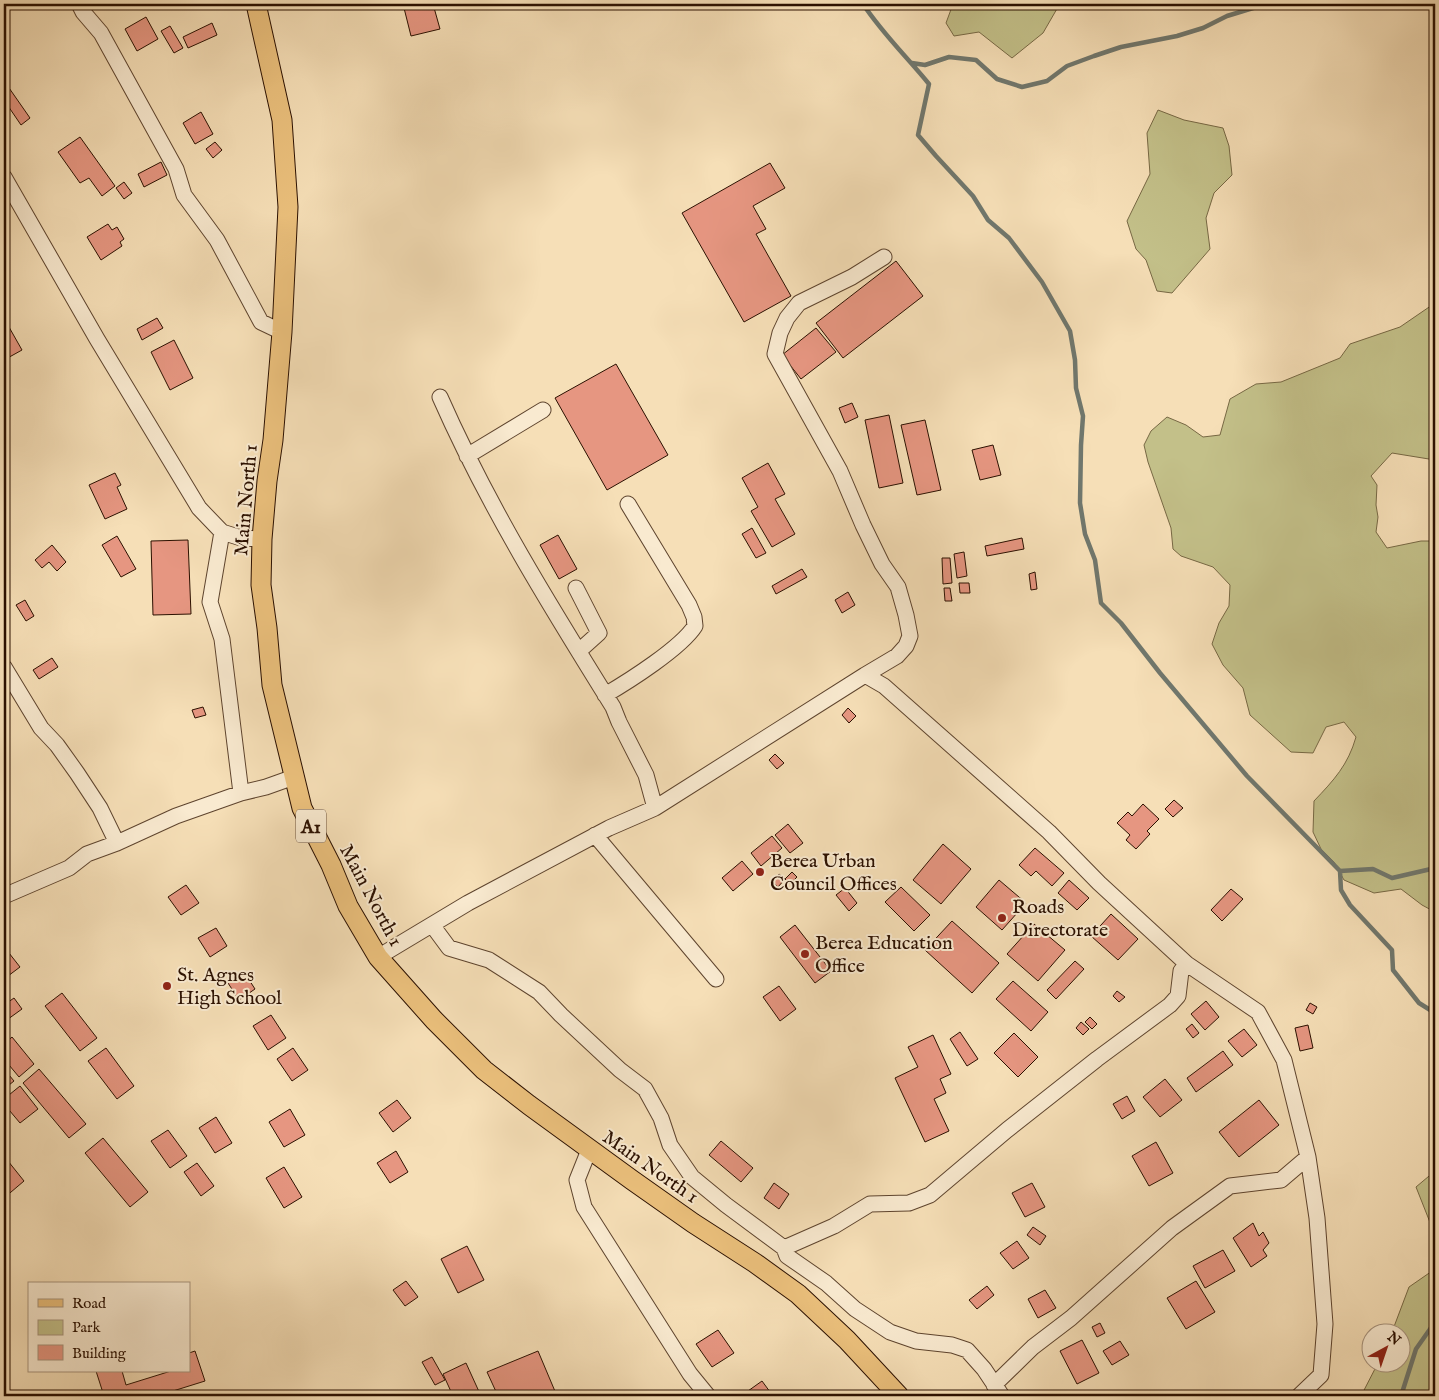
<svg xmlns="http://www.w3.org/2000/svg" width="1439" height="1400" font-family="'IM FELL English',serif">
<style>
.green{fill:#c3c089;stroke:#776844}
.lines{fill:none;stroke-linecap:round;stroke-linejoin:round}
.stream{stroke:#70776d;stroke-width:4.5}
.building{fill:#e69681;stroke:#2b1000}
.minor-casing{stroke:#5e442e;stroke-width:17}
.major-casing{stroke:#2b1000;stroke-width:21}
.minor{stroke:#f9ead0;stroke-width:15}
.major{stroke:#ebc07c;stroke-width:19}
.poi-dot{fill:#8f2418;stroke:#f9ead0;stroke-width:2}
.labels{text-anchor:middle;stroke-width:4;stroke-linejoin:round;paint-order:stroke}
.shield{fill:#f9ead0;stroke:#69513e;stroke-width:1}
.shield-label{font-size:19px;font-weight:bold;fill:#2b1000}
.street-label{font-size:20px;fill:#2b1000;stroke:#f9ead0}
.poi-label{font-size:20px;fill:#2b1000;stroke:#f9ead0;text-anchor:start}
</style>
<rect width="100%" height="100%" fill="#f6dfb7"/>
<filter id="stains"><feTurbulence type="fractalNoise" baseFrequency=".004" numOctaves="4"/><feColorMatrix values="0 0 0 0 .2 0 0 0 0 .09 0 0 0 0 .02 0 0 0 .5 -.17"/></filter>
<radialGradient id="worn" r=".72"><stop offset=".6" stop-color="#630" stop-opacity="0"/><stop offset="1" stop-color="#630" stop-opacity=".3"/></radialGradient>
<path class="green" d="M953,4H1057L1058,7L1043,33L1012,58L979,32L954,36L946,23Z
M1158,110L1184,120L1223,128L1229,146L1232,175L1214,193L1206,218L1210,249L1172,293L1157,291L1146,260L1136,249L1127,221L1150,174L1147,133Z
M1435,303V460L1392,453L1371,476L1377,485L1376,505L1378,517L1376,532L1387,548L1421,541H1435V912L1422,905L1401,889L1374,893L1344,880L1334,862L1321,849L1313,832L1314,801C1334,780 1348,765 1356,737L1344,722L1326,727L1313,753L1291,752L1250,715L1243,688L1223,665L1212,644L1219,623L1229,606L1230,585L1213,567L1181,556L1173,549L1171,528L1148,462L1144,445L1151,431L1167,417L1186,425L1203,437L1220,435L1230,399L1256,384L1281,382L1340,358L1350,344L1400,327Z
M1435,1171V1235L1416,1187Z
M1435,1269V1396H1361L1378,1363L1402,1362V1332H1392L1409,1287Z"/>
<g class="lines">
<path class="stream" d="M863,4C882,33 907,57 929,84L918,135L936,156L973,196L988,220L1009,238L1042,282L1070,331L1075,360L1076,388L1083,416L1081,445L1080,503L1085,534L1095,560L1101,603L1121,623L1160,673L1247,776L1340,871L1373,869L1392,878L1431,869L1435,871
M912,63L925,65L949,57L976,60L997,79L1022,87L1047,81L1067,66L1094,56L1121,47L1177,36L1203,28L1227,16L1266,4
M1340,871L1341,890L1350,905L1392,950L1393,970L1419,1003L1435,1013
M1401,1396L1416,1349L1435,1322"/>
</g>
<path class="building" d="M403,4H433L440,29L411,36Z
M146,17L158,39L137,51L125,29Z
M212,23L217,35L188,48L183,37Z
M170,26L183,48L174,53L161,31Z
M7,85L30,118L21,125L4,100V87Z
M201,112L213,134L195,144L183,123Z
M80,137L115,186L102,196L89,178L80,183L58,152Z
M215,142L222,150L213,158L206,149Z
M161,162L167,175L144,187L138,174Z
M770,163L785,188L753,206L766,229L756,234L791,296L744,322L682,213Z
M124,182L132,193L124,199L116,188Z
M108,224L112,230L117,227L124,239L120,242L122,246L101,260L87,237Z
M896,261L923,296L843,358L816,323Z
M157,318L163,328L142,340L137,329Z
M5,320L22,350L4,360V321Z
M816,328L836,352L801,379L782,355Z
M174,340L193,378L170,390L151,352Z
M616,364L668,455L607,490L555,398Z
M852,403L858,417L845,423L839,408Z
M889,415L903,483L879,488L865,420Z
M925,420L941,490L917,495L901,425Z
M993,445L1001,475L980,480L972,450Z
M768,463L785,494L775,499L795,534L772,547L751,511L758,507L742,478Z
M115,473L121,485L117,487L127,509L105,519L89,485Z
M752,528L766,553L756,558L742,534Z
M558,535L577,569L559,579L540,545Z
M117,536L136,569L121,577L102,545Z
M1022,538L1024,549L987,556L985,546Z
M188,540L191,614L153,615L151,541Z
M52,545L66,562L57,571L49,562L42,568L35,560Z
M964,552L967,576L957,578L954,554Z
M942,558H950L952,583L943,584Z
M802,569L807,577L776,594L772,586Z
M1035,572L1037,589L1031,590L1029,574Z
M959,583H969L970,593H960Z
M944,588H950L952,601H945Z
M848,592L855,605L842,613L835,600Z
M25,600L34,616L26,621L16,605Z
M52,658L58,667L39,679L33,670Z
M203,707L206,715L195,718L192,710Z
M848,708L856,716L849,723L842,715Z
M775,754L784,763L777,769L769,760Z
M1174,800L1183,808L1173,817L1165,809Z
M1143,804L1159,819L1147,831L1150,834L1136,849L1126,840L1130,835L1117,823L1128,812L1132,816Z
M788,824L803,843L790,853L775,835Z
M772,836L782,848L761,866L751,853Z
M943,844L971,869L941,904L913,880Z
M1035,848L1064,873L1052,886L1036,871L1031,876L1019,865Z
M742,861L753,874L733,891L722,878Z
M792,872L797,877L790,884L785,879Z
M779,874L785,879L778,887L772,882Z
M999,880L1026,903L1002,930L976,907Z
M1069,880L1089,898L1077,910L1058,893Z
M186,885L199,903L181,915L168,897Z
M901,887L930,915L914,931L885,902Z
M845,888L857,903L849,911L836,895Z
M1231,889L1243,899L1222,921L1211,910Z
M1111,914L1138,939L1118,960L1091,936Z
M952,921L999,963L972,993L925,950Z
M1034,924L1065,950L1038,981L1007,954Z
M795,925L831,971L815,983L780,937Z
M216,928L227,946L210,957L198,938Z
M9,953L20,967L4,979V956Z
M1075,961L1084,969L1056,999L1047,990Z
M244,972L255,989L239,1000L228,983Z
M1013,981L1048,1012L1031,1031L996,999Z
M779,986L796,1009L780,1021L763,997Z
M1117,991L1125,997L1119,1002L1113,996Z
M62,993L97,1038L80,1051L45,1006Z
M14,998L22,1009L4,1022V1005Z
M1206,1001L1219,1017L1205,1030L1191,1014Z
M1310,1003L1317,1007L1313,1014L1306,1010Z
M271,1015L286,1038L268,1050L253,1026Z
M1090,1017L1097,1024L1092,1029L1085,1022Z
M1081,1022L1089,1029L1083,1035L1076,1028Z
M1192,1024L1199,1033L1193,1038L1186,1029Z
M1308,1025L1313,1048L1300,1051L1295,1028Z
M1244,1029L1257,1045L1242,1057L1228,1041Z
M960,1032L978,1059L967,1066L950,1039Z
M1014,1033L1038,1057L1018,1077L994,1053Z
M933,1035L951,1074L940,1079L946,1093L934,1099L949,1131L925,1142L895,1078L918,1067L908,1047Z
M12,1037L34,1064L19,1077L4,1059V1044Z
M106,1048L134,1086L117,1099L88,1061Z
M293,1048L308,1070L292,1081L277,1059Z
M1223,1051L1233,1065L1196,1092L1187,1078Z
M4,1069L14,1081L4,1089Z
M39,1069L86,1124L69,1138L23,1083Z
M1165,1079L1182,1100L1160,1117L1143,1097Z
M20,1086L38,1109L20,1123L4,1104V1099Z
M1127,1096L1135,1111L1122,1119L1113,1104Z
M397,1100L411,1118L393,1132L379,1113Z
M1259,1100L1279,1125L1239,1157L1219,1132Z
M290,1109L305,1135L284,1147L269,1122Z
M216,1117L232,1143L215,1153L199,1128Z
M168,1130L187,1156L170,1168L151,1141Z
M103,1138L148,1192L130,1207L85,1153Z
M721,1141L753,1168L741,1182L709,1155Z
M1156,1142L1173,1173L1149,1186L1132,1156Z
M396,1151L408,1172L390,1183L377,1163Z
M4,1156L24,1181L4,1198Z
M197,1163L214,1186L201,1196L184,1172Z
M284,1167L302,1197L284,1208L266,1178Z
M774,1183L789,1194L779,1209L764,1198Z
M1032,1183L1045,1207L1025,1217L1012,1193Z
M1253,1223L1259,1236L1263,1232L1269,1243L1263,1250L1267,1256L1251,1267L1233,1238Z
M1033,1227L1046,1236L1040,1245L1027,1235Z
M1017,1241L1029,1258L1013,1269L1000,1253Z
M467,1246L484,1280L458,1293L441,1259Z
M1223,1250L1235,1271L1205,1288L1193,1266Z
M406,1281L418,1297L405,1306L393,1290Z
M1196,1281L1215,1312L1186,1329L1167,1298Z
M987,1286L994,1295L977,1309L969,1300Z
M1045,1290L1056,1308L1038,1318L1028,1299Z
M1100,1323L1105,1333L1097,1337L1092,1327Z
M718,1330L734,1353L712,1367L696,1344Z
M1082,1340L1099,1373L1077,1384L1060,1351Z
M1120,1341L1129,1355L1112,1365L1103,1351Z
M195,1351L205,1381L157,1396H104L96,1371H122L126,1385L171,1371H189V1353Z
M538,1351L557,1396H498L487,1372Z
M432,1357L445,1380L435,1385L422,1362Z
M466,1363L481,1396H453L443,1374Z
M762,1381L773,1396H741Z"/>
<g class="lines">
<g class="minor-casing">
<path id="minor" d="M79,4L83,12L101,33L176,169L184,195L217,240L261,322L282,332
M4,177L97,339L199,508L222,532L241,538L262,539
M440,397C488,506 550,606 613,707L619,722L646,775L655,808
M467,456L543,410
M222,532L210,602L222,639L241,793
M576,588L599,633L579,651
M4,667L41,728L57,745L77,773L100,808L117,843
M865,675L897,656L906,646L910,636L906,615L898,587L882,564L863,525L840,471L775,354L780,333L787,318L799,303L852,277L884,257
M605,695C629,681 681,648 695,626L694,617L689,605L628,504
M595,835L716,979
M4,896L69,868L87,854L117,843L176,816L241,793L266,787L294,777
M432,925L449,948L489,960L539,992L561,1015L620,1070L645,1089L661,1118L670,1145L692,1177L726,1205L784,1248L787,1256L826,1283L855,1309L890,1332L916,1341L952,1345L967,1350L984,1369L1002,1396
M378,957L468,903L609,828L655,808L865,675L884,686L1049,832L1099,883L1187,964L1181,971L1178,996L1170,1005L1097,1059L1007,1130L930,1195L909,1203L870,1204L834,1226L784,1248
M1187,964L1258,1012L1284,1060L1308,1157
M589,1150L577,1180L584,1207L690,1374L708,1396
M994,1385L1033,1347L1071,1318L1172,1228L1230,1186L1281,1180L1308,1157L1317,1218L1325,1324L1321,1375L1299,1396"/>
</g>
<g class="major-casing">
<path id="major" d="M256,4L282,120L288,207L282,332L273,440L267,481L262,539L261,585L267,628L272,685L302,808L331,865L348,906L378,957L434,1020L484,1070L529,1105L632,1180L693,1223L755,1263L798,1294L847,1340L899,1396"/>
</g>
<use href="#minor" class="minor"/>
<use href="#major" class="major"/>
</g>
<g class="poi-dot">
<circle cx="760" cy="872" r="5"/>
<circle cx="1002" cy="918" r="5"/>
<circle cx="805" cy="954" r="5"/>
<circle cx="167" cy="986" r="5"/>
</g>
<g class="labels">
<rect class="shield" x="296" y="809.5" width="30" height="33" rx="4"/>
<g class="shield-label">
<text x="311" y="833">A1</text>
</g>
<g class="street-label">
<text transform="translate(245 500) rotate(-85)" y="7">Main North 1</text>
<text transform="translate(372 895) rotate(62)" y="7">Main North 1</text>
<text transform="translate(651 1166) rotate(35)" y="7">Main North 1</text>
</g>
<g class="poi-label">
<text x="770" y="867">Berea Urban<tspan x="770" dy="23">Council Offices</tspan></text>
<text x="1012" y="913">Roads<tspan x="1012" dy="23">Directorate</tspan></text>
<text x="815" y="949">Berea Education<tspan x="815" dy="23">Office</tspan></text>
<text x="177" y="981">St. Agnes<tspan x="177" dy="23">High School</tspan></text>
</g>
</g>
<rect width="1439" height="1400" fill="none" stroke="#f6dfb7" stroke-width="20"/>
<rect x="5" y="5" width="1429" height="1390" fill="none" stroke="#2b1000" stroke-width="2.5"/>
<rect x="10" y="10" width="1419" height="1380" fill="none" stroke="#2b1000"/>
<rect x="28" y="1282" width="162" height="90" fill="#f9ead0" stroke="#a7937d"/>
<rect x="38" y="1299" width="25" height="8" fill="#ebc07c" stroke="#a7937d"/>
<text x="72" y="1308" font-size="15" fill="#2b1000">Road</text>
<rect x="38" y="1320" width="25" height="15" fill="#c3c089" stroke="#a7937d"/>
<text x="72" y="1332" font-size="15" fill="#2b1000">Park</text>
<rect x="38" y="1345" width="25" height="15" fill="#e69681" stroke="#a7937d"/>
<text x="72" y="1358" font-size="15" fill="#2b1000">Building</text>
<g transform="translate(1386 1348) rotate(40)"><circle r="24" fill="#f9ead0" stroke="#a7937d"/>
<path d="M0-4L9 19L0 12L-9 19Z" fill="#8f2418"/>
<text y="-8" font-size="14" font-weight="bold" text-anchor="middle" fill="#2b1000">N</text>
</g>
<rect width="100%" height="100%" filter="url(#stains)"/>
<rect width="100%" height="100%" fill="url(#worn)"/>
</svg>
